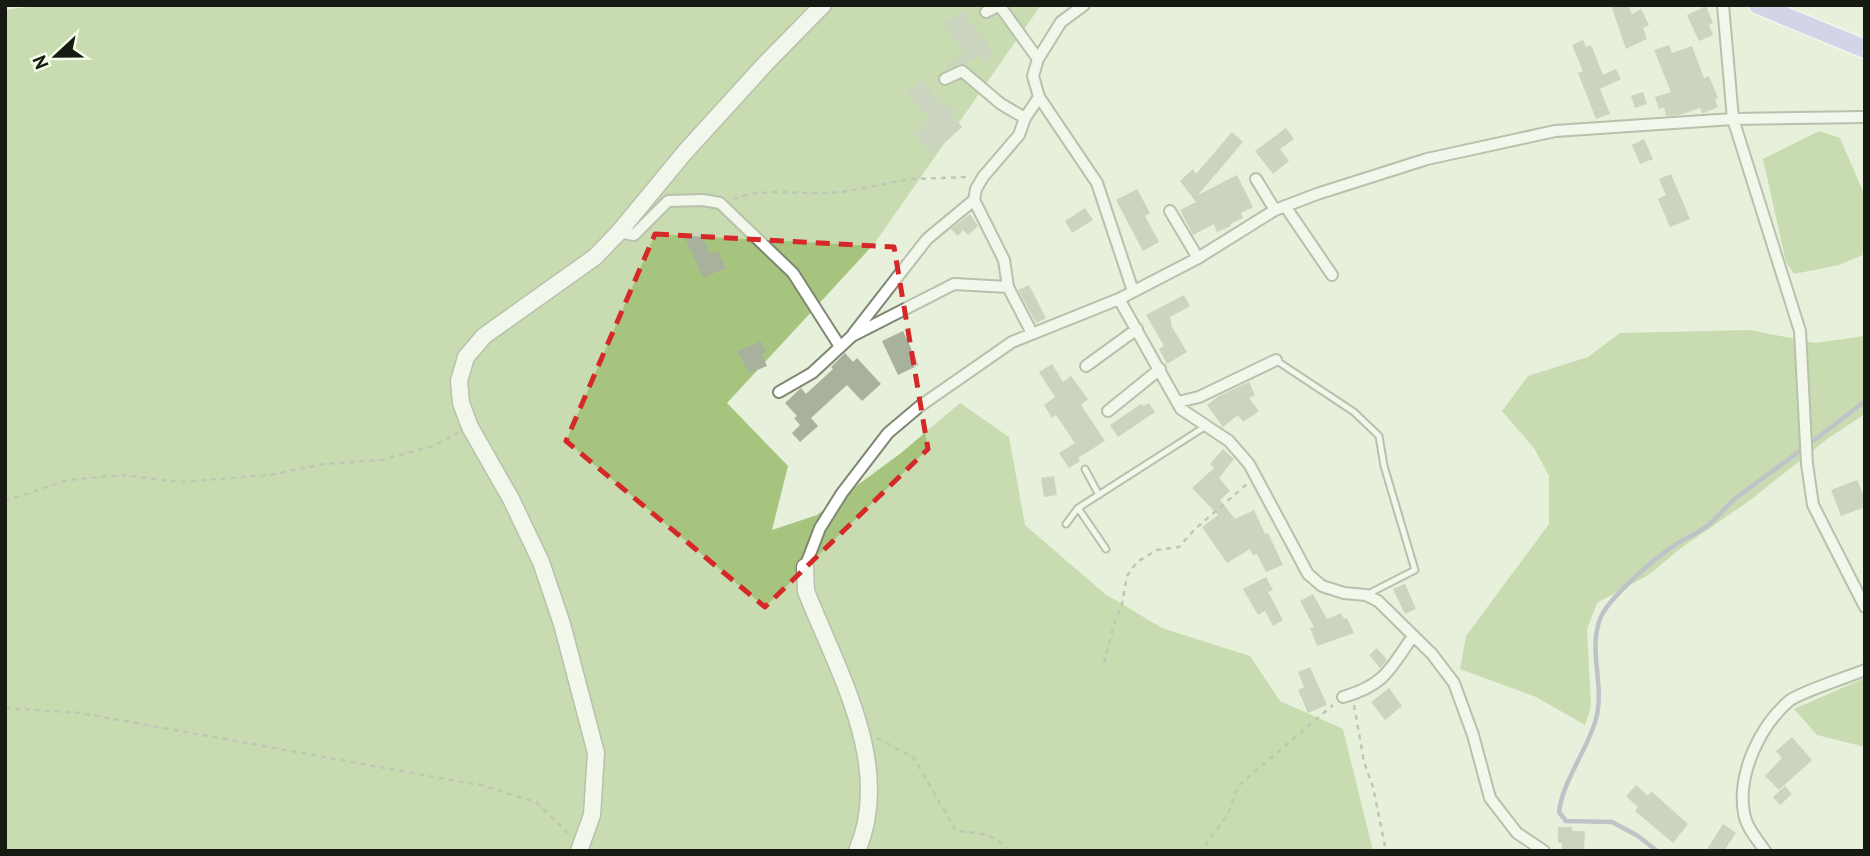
<svg xmlns="http://www.w3.org/2000/svg" width="1870" height="856" font-family="'PT Sans',sans-serif">
<style>
.forest{fill:#a7c47e}
.lines{fill:none;stroke-linecap:round;stroke-linejoin:round}
.stream{stroke:#8f8db2;stroke-width:4.5}
.building{fill:#a8b19c}
.lane-casing{stroke:#7e8773;stroke-width:9}
.street-casing{stroke:#7e8773;stroke-width:14}
.secondary-casing{stroke:#7e8773;stroke-width:19}
.primary-casing{stroke:#fff;stroke-width:21}
.path{stroke:#8f9686;stroke-width:2.5;stroke-dasharray:5 5;stroke-linecap:butt}
.lane{stroke:#fff;stroke-width:5}
.street{stroke:#fff;stroke-width:10}
.secondary{stroke:#fff;stroke-width:16}
.primary{stroke:#beb2fb;stroke-width:18}
.marked{fill:none;stroke:#d62828;stroke-width:5;stroke-dasharray:14 9;stroke-linejoin:round}
</style>
<rect width="100%" height="100%" fill="#e6f0da"/>
<path class="forest" d="M42,5H1041L874,244L727,403L788,466L772,530L817,515L901,453L960,403L1009,437L1025,525L1105,594L1162,628L1250,656L1280,701L1343,729L1373,851H5V10Z
M1819,131L1840,138L1865,196V254L1839,265L1794,274L1786,262L1763,159Z
M1750,330L1815,343L1865,336V414L1830,437L1749,501L1681,548L1650,574L1597,603L1587,629L1591,707L1585,725L1536,697L1460,669L1466,636L1549,524V476L1534,448L1502,411L1528,376L1588,357L1620,333Z
M1865,678V747L1817,735L1794,709Z"/>
<g class="lines">
<path class="stream" d="M1657,851L1638,836L1612,822L1566,821L1559,812C1563,780 1587,751 1596,719C1605,686 1588,651 1600,619C1607,599 1656,557 1675,545C1685,538 1697,534 1707,526C1718,518 1726,506 1737,497C1780,466 1823,434 1865,401"/>
</g>
<path class="building" d="M1611,5H1628L1632,14L1641,9L1649,25L1643,28L1647,39L1626,49Z
M1706,6L1713,23L1709,25L1713,35L1699,41L1687,15Z
M962,10L995,54L984,63L979,55L966,64H959L948,69L946,66L964,52L943,24Z
M1583,40L1586,47L1591,45L1603,75L1616,69L1621,79L1600,89L1610,114L1596,119L1578,73L1583,71L1572,45Z
M1669,45L1672,53L1692,46L1704,78L1709,76L1718,98L1715,99L1718,107L1704,113H1702L1700,108L1680,115L1666,116L1664,107L1659,109L1655,97L1671,92L1654,50Z
M922,80L944,107L949,103L956,111L952,115L962,127L932,155L914,135L930,120L907,93Z
M1643,92L1647,104L1635,108L1631,96Z
M1286,128L1294,139L1280,149L1289,161L1273,174L1255,151Z
M1232,132L1243,142L1198,195L1237,175L1253,207L1241,213L1243,218L1230,224L1231,226L1217,232L1214,224L1193,235L1180,210L1196,202L1180,181L1193,169L1196,174Z
M1644,139L1653,159L1640,164L1632,145Z
M1671,174L1690,219L1670,227L1658,199L1666,195L1659,179Z
M1137,189L1150,213L1145,216L1159,242L1143,251L1116,200Z
M1085,208L1093,220L1072,233L1065,221Z
M970,214L978,226L968,235L963,230L958,236L951,229Z
M700,231L710,254L718,251L726,268L703,278L685,238Z
M1029,285L1046,318L1036,323L1018,290Z
M1184,295L1190,306L1170,317L1172,327L1187,352L1167,364L1159,349L1164,346L1146,315Z
M903,331L919,365L898,375L882,341Z
M761,341L766,353L762,354L767,366L749,373L737,351Z
M845,353L853,362L857,358L881,384L862,401L847,385L811,418L818,426L800,442L792,433L800,425L794,418L797,416L785,403L801,388L806,394L833,369L831,367Z
M1052,364L1063,382L1071,376L1088,399L1081,405L1105,441L1078,458L1080,461L1069,468L1059,453L1075,443L1056,415L1052,418L1044,405L1055,397L1039,372Z
M1249,382L1255,395L1249,398L1259,411L1243,422L1238,415L1223,427L1207,405L1219,396Z
M1149,403L1155,412L1118,437L1110,425L1141,404L1143,406Z
M1223,449L1234,459L1219,478L1230,491L1220,500L1235,519L1254,510L1265,534L1268,533L1283,565L1266,572L1257,554L1253,555L1250,549L1227,563L1202,527L1218,515L1192,488L1214,468L1210,464Z
M1054,476L1057,495L1044,497L1041,478Z
M1857,480L1865,498V507L1841,516L1831,490Z
M1266,577L1273,590L1268,592L1283,620L1273,626L1265,611L1258,615L1243,589Z
M1405,584L1416,609L1405,614L1393,589Z
M1313,594L1327,619L1341,613L1344,619L1347,618L1354,633L1317,646L1310,628L1314,627L1300,601Z
M1377,648L1387,660L1380,668L1369,655Z
M1310,667L1327,705L1308,713L1298,690L1304,687L1298,672Z
M1389,688L1402,706L1385,720L1371,702Z
M1792,737L1812,760L1779,790L1765,776L1782,758L1776,751Z
M1636,785L1648,796L1651,791L1688,824L1673,843L1635,811L1638,807L1626,796Z
M1785,786L1792,794L1780,805L1773,797Z
M1723,824L1736,833L1724,851H1706Z
M1558,827H1572V831H1585L1584,851H1562V843H1558Z"/>
<g class="lines">
<g class="lane-casing">
<path id="lane" d="M1277,361L1354,412L1379,436L1384,466L1415,570L1366,595
M1085,469L1099,495
M1078,508L1106,549
M1066,524L1078,508L1206,426"/>
</g>
<g class="street-casing">
<path id="street" d="M1084,5L1061,22L1038,59L1033,76L1039,97L1097,183L1133,291
M1723,5L1733,119L1800,331L1807,464L1813,505L1865,607
M986,12L999,5L1038,59
M945,79L962,71L1001,104L1025,118
M1256,179L1275,210
M974,200L1004,260L1008,287
M1285,206L1332,275
M1170,211L1198,258
M619,232L634,235L668,201L703,200L720,203L793,273L839,345
M1119,299L1181,409L1229,441L1249,464L1308,574L1322,586L1344,593L1366,595L1378,601L1432,654L1454,683L1473,735L1490,798L1517,833L1544,851
M853,334L927,239L974,200L976,189L983,177L1019,135L1025,118L1039,97
M1086,366L1137,329
M779,392L812,373L852,336L954,284L1008,287L1032,333
M1178,402L1199,397L1276,360
M1108,411L1160,369
M805,567L820,528L842,493L888,433L920,406L1012,342L1119,299L1198,258L1275,210L1317,194L1427,159L1555,131L1733,119L1865,117
M1343,697C1385,685 1390,669 1413,636
M1765,851C1757,839 1746,827 1744,813C1737,774 1760,726 1789,701C1800,692 1848,677 1865,670"/>
</g>
<g class="secondary-casing">
<path id="secondary" d="M805,567L806,591C837,670 894,766 857,851
M579,851L592,815L596,753L562,624L541,562L511,499L470,427L461,403L459,381L466,357L484,336L595,257L619,232L685,152L767,62L823,5"/>
</g>
<g class="primary-casing">
<path id="primary" d="M1758,5L1865,49"/>
</g>
<path class="path" d="M733,199L750,194L772,192L819,193L842,192L911,179L969,177
M5,501L68,480L123,475L179,482L269,475L324,464L381,460L433,446L458,433
M1104,663L1115,621L1122,604L1127,576L1137,562L1157,550L1179,547L1195,529L1247,484
M1354,705L1364,762L1373,787L1386,851
M5,708L81,713L485,786L536,802L568,833
M877,738L914,758L956,831C976,833 996,832 1007,851
M1197,851L1204,847L1228,814L1238,786L1333,705"/>
<use href="#lane" class="lane"/>
<use href="#street" class="street"/>
<use href="#secondary" class="secondary"/>
<use href="#primary" class="primary"/>
</g>
<path d="M0 0H1870V856H0ZM655,234L894,247L928,449L765,607L566,441Z" fill="#e6f0da" fill-opacity=".55" fill-rule="evenodd"/>
<path class="marked" d="M655,234L894,247L928,449L765,607L566,441Z"/>
<rect width="1870" height="856" fill="none" stroke="#171a12" stroke-width="14"/>
<g transform="translate(56 56) rotate(248)" stroke="#f3fde7" stroke-width="5" paint-order="stroke">
<path d="M0-5L12 26L0 18L-12 26Z" fill="#171a12"/>
<text y="-10" font-size="19" font-weight="bold" text-anchor="middle" fill="#171a12">N</text>
</g>
</svg>
